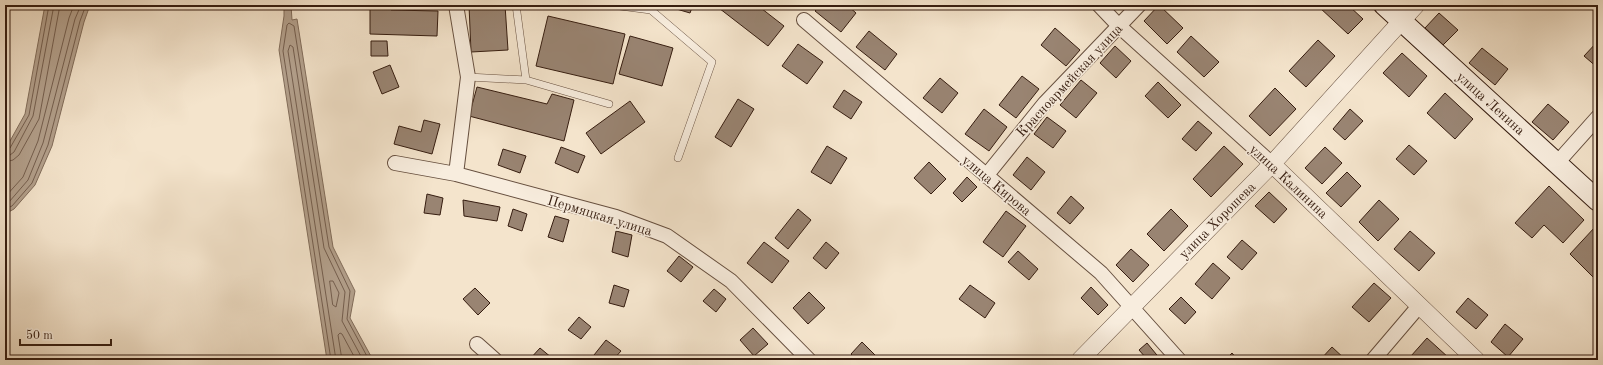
<svg xmlns="http://www.w3.org/2000/svg" width="1603" height="365" font-family="'Old Standard TT',serif">
<style>
.water{fill:#b3a08c;stroke:#816c5a}
.lines{fill:none;stroke-linecap:round;stroke-linejoin:round}
.shore{stroke:#745e4e;stroke-width:1}
.building{fill:#998472;stroke:#361d10}
.service-casing{stroke:#664f3f;stroke-width:8}
.minor-casing{stroke:#664f3f;stroke-width:16}
.tertiary-casing{stroke:#664f3f;stroke-width:18}
.secondary-casing{stroke:#361d10;stroke-width:22}
.service{stroke:#f8edde;stroke-width:7}
.minor{stroke:#f8edde;stroke-width:14}
.tertiary{stroke:#f8edde;stroke-width:17}
.secondary{stroke:#f8edde;stroke-width:20}
.labels{text-anchor:middle;stroke-width:3.5;stroke-linejoin:round;paint-order:stroke}
.street-label{font-size:14px;fill:#361d10;stroke:#f8edde}
</style>
<rect width="100%" height="100%" fill="#f4e4cc"/>
<filter id="stains"><feTurbulence type="fractalNoise" baseFrequency=".005" numOctaves="4"/><feColorMatrix values="0 0 0 0 .2 0 0 0 0 .09 0 0 0 0 .02 0 0 0 .5 -.17"/></filter>
<radialGradient id="worn" r=".72"><stop offset=".6" stop-color="#630" stop-opacity="0"/><stop offset="1" stop-color="#630" stop-opacity=".3"/></radialGradient>
<path class="water" d="M45,5H90L84,22L52,146L35,185L14,209L5,214V150L25,114Z
M284,5H291L292,20L297,19L333,247L355,291L350,318L373,360H327L279,50L284,16Z"/>
<g class="lines">
<path class="shore" d="M5,151L10,148L29,115L49,5
M5,156L10,155L14,152L33,116L54,5
M5,162L13,160L19,155L39,119L60,5
M5,197L23,177L38,141L69,18L74,5
M5,204L9,202L28,180L43,143L75,19L81,5
M5,209L12,206L32,183L48,145L80,21L86,5
M330,281H333L339,293L336,307L333,305Z
M331,360L283,51L287,25L289,23L294,26L329,247L350,291L347,319L369,360
M336,360L288,51L290,45L293,47L324,248L345,292L342,321L363,360
M342,360L338,335L340,333L342,334L356,360"/>
</g>
<path class="building" d="M370,5H391V10L438,11L437,36L370,34Z
M469,5H505L508,50L471,52Z
M663,5H693L690,13Z
M715,5H757L784,26L768,46Z
M821,5H847L856,13L841,32L815,11Z
M1159,5L1183,28L1167,44L1144,21Z
M1320,5H1348L1363,19L1348,34L1319,7Z
M1439,13L1458,30L1443,45L1425,28Z
M548,16L625,34L613,84L536,66Z
M1055,28L1080,50L1066,66L1041,45Z
M869,31L897,54L885,70L856,47Z
M630,36L673,48L662,86L619,74Z
M1191,36L1219,62L1204,77L1177,52Z
M1318,40L1335,56L1306,87L1289,71Z
M371,41H387L388,56H371Z
M1598,41V68L1584,56Z
M798,44L823,62L807,84L782,66Z
M1115,46L1131,61L1116,78L1100,63Z
M1482,48L1508,69L1495,85L1469,63Z
M1402,53L1427,76L1409,97L1383,73Z
M390,65L399,87L382,94L373,72Z
M1022,76L1039,89L1016,118L999,105Z
M940,78L958,93L942,113L923,98Z
M1081,80L1097,93L1076,118L1060,105Z
M1158,82L1181,105L1168,118L1145,96Z
M477,87L547,104L552,94L574,100L564,141L469,116Z
M1275,88L1296,109L1270,136L1249,116Z
M844,90L862,102L851,119L833,107Z
M1445,93L1473,119L1455,139L1427,113Z
M738,99L754,109L731,147L715,137Z
M630,101L645,122L601,154L586,133Z
M1548,104L1569,122L1553,140L1532,122Z
M984,109L1007,127L989,151L965,134Z
M1350,109L1363,121L1345,140L1333,129Z
M1047,117L1066,131L1053,148L1034,134Z
M424,120L440,124L432,154L394,144L399,126L421,132Z
M1198,121L1212,133L1196,151L1182,139Z
M1409,145L1427,161L1414,175L1396,159Z
M827,146L847,158L831,184L811,172Z
M1224,146L1243,164L1211,197L1193,179Z
M561,147L585,156L578,173L555,163Z
M1325,147L1342,163L1322,184L1305,168Z
M503,149L526,156L520,173L498,165Z
M1027,157L1045,172L1031,190L1013,175Z
M929,162L946,179L931,194L914,178Z
M1347,172L1361,186L1341,207L1326,193Z
M967,177L977,187L962,202L953,193Z
M1549,186L1584,220L1563,243L1544,225L1532,238L1515,223Z
M1269,192L1287,209L1274,223L1255,206Z
M427,194L443,198L440,215L424,213Z
M1071,196L1084,208L1070,224L1057,213Z
M463,200L500,207L497,221L464,216Z
M1379,200L1399,219L1378,241L1359,222Z
M513,209L527,214L522,231L508,226Z
M798,209L811,220L788,249L775,238Z
M1171,209L1188,226L1164,251L1147,234Z
M1006,211L1026,226L1003,257L983,242Z
M555,216L569,220L563,242L548,237Z
M1595,227L1598,230V282L1570,254Z
M616,231L632,235L628,257L612,252Z
M1410,231L1435,253L1419,271L1394,249Z
M1242,240L1257,253L1242,270L1227,257Z
M764,242L789,261L772,283L747,263Z
M826,242L839,253L826,269L813,258Z
M1131,249L1149,265L1133,282L1116,265Z
M1018,251L1038,269L1029,280L1008,262Z
M679,256L693,267L681,282L667,271Z
M1213,263L1230,278L1212,299L1195,284Z
M1374,283L1391,298L1369,322L1352,307Z
M614,285L629,290L624,307L609,303Z
M970,285L995,303L985,318L959,299Z
M1091,287L1108,305L1098,315L1081,298Z
M475,288L490,303L478,315L463,299Z
M714,289L726,299L716,312L703,301Z
M809,292L825,308L808,324L793,308Z
M1181,297L1196,312L1185,324L1169,309Z
M1468,298L1488,315L1476,329L1456,312Z
M579,317L591,327L581,339L568,330Z
M1505,324L1523,339L1508,357L1491,342Z
M753,328L768,344L754,356L740,340Z
M1427,338L1449,358L1447,360H1415L1411,356Z
M606,340L621,351L613,360H600L594,355Z
M862,342L877,357L873,360H857L851,354Z
M1147,343L1161,360H1144L1146,358L1139,350Z
M1332,347L1346,360H1320Z
M540,348L552,358L550,360H529Z
M1232,353L1238,360H1225Z
M481,355L486,360H476Z"/>
<g class="lines">
<g class="service-casing">
<path id="service" d="M612,5L651,10L712,62L678,158
M468,77L526,80L516,5
M526,80L609,104"/>
</g>
<g class="minor-casing">
<path id="minor" d="M456,5L468,77L456,174
M1099,5L1119,26L1272,164
M804,20L1101,273L1179,360
M395,163L456,174L616,217L667,236L731,281L809,360
M1557,163L1598,117
M986,176L1045,103L1139,5
M477,344L495,360
M1373,360L1419,306"/>
</g>
<g class="tertiary-casing">
<path id="tertiary" d="M1272,164L1476,360
M1080,360L1272,164L1416,5"/>
</g>
<g class="secondary-casing">
<path id="secondary" d="M1384,5L1598,201"/>
</g>
<use href="#service" class="service"/>
<use href="#minor" class="minor"/>
<use href="#tertiary" class="tertiary"/>
<use href="#secondary" class="secondary"/>
</g>
<g class="labels">
<g class="street-label">
<text transform="translate(1069 80) rotate(-47)" y="5">Красноармейская улица</text>
<text transform="translate(1491 103) rotate(42)" y="5">улица Ленина</text>
<text transform="translate(1289 181) rotate(43)" y="5">улица Калинина</text>
<text transform="translate(997 185) rotate(40)" y="5">улица Кирова</text>
<text transform="translate(600 215) rotate(17)" y="5">Пермяцкая улица</text>
<text transform="translate(1217 220) rotate(-45)" y="5">улица Хорошева</text>
</g>
</g>
<rect width="1603" height="365" fill="none" stroke="#f4e4cc" stroke-width="20"/>
<rect x="6" y="6" width="1591" height="353" fill="none" stroke="#361d10" stroke-width="2"/>
<rect x="10" y="10" width="1583" height="345" fill="none" stroke="#361d10"/>
<path d="M20 339v6h91v-6" fill="none" stroke="#361d10" stroke-width="2"/>
<text x="26" y="339" font-size="12" fill="#361d10" stroke="#f8edde" stroke-width="3" paint-order="stroke">50 m</text>
<rect width="100%" height="100%" filter="url(#stains)"/>
<rect width="100%" height="100%" fill="url(#worn)"/>
</svg>
